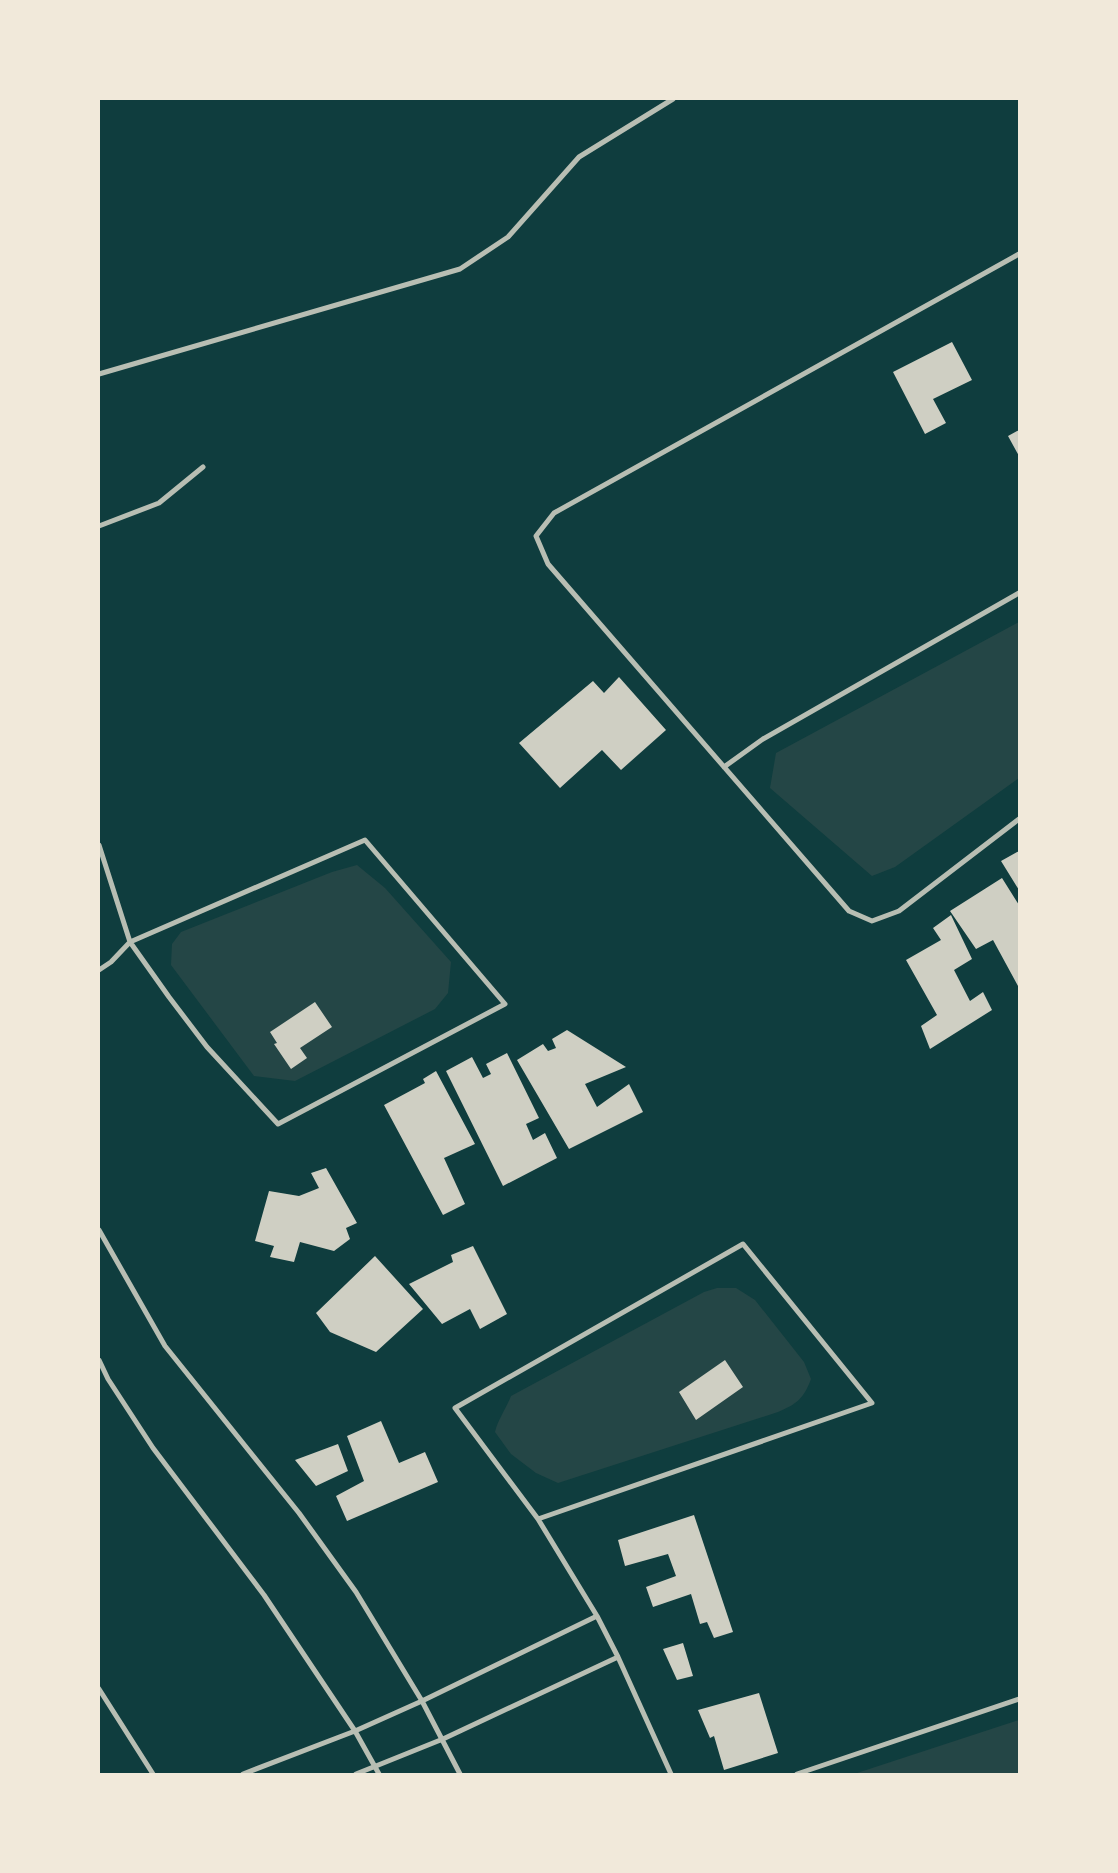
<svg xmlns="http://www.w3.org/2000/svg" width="1118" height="1873" font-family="'Source Sans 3',sans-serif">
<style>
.green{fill:#244646}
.building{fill:#cfcfc3}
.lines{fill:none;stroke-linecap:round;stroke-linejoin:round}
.minor{stroke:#b8beb3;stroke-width:5}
</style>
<rect width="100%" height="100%" fill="#0f3d3e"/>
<path class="green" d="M1019,622V778L895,867L872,876L770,788L776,753Z
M357,865L385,888L451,962L448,993L435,1009L295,1081L254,1076L171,965L172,944L181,932L332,872Z
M717,1288H736L755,1300L804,1362L811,1379C804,1398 797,1404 778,1412L558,1483L536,1473L511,1454L495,1432C498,1419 506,1409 511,1396L704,1292Z
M1019,1720V1774H854Z"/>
<path class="building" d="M952,342L972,380L933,399L946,423L925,434L893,372Z
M1019,430V456L1008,436Z
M619,677L666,730L621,770L602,750L560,788L519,743L593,681L604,693Z
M1019,851V890L1001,861Z
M1002,878L1019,905V985L1018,986L993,940L976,949L950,911Z
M951,915L972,959L954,970L970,1001L983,992L992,1010L930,1049L921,1026L937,1015L906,960L941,940L933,928Z
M315,1002L332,1027L300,1048L307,1058L291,1069L274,1044L277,1043L270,1032Z
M567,1030L626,1067L585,1084L597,1107L629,1084L643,1112L569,1149L517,1060L543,1044L548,1051L556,1048L552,1039Z
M507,1053L539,1118L526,1124L533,1140L545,1133L557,1158L503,1186L446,1071L472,1057L483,1078L491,1074L486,1064Z
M436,1071L475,1144L444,1158L465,1204L443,1215L384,1105L425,1083L423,1079Z
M326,1168L357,1223L346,1228L350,1239L334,1251L300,1242L294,1262L270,1257L274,1246L255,1241L269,1191L299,1196L319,1188L311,1173Z
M473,1246L507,1314L480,1329L470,1309L442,1324L409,1284L453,1262L451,1255Z
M375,1256L423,1309L376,1352L330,1332L316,1313Z
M725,1360L743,1387L696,1420L679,1392Z
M381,1421L399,1463L425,1452L438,1482L347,1521L336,1496L364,1481L347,1436Z
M338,1444L348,1471L316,1486L295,1460Z
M694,1515L733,1632L714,1638L707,1622L700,1624L691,1594L653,1607L646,1587L676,1576L668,1554L625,1566L618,1540Z
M683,1643L693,1676L677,1680L663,1649Z
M759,1693L778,1753L724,1770L714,1736L710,1738L698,1710Z"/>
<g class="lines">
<path class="minor" d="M1019,254L554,513L536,536L548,564L849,911L872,921L899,911L1019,819
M99,374L460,269L508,237L579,157L673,99
M99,526L159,503L203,467
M724,767L763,739L1019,593
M99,845L130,942L169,997L207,1047L278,1124L505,1004L365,840L130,942L111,962L99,970
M99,1230L165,1346L299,1513L356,1592L422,1701L460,1774
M99,1360L108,1379L153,1448L264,1595L355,1731L379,1774
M538,1519L872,1403L743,1244L455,1408L538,1519L597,1616L618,1657L671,1774
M99,1689L153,1774
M243,1774L355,1731L422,1701L597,1616
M356,1774L443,1739L618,1657
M797,1774L1019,1699"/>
</g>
<rect width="1118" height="1873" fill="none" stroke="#f1e9da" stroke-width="200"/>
</svg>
